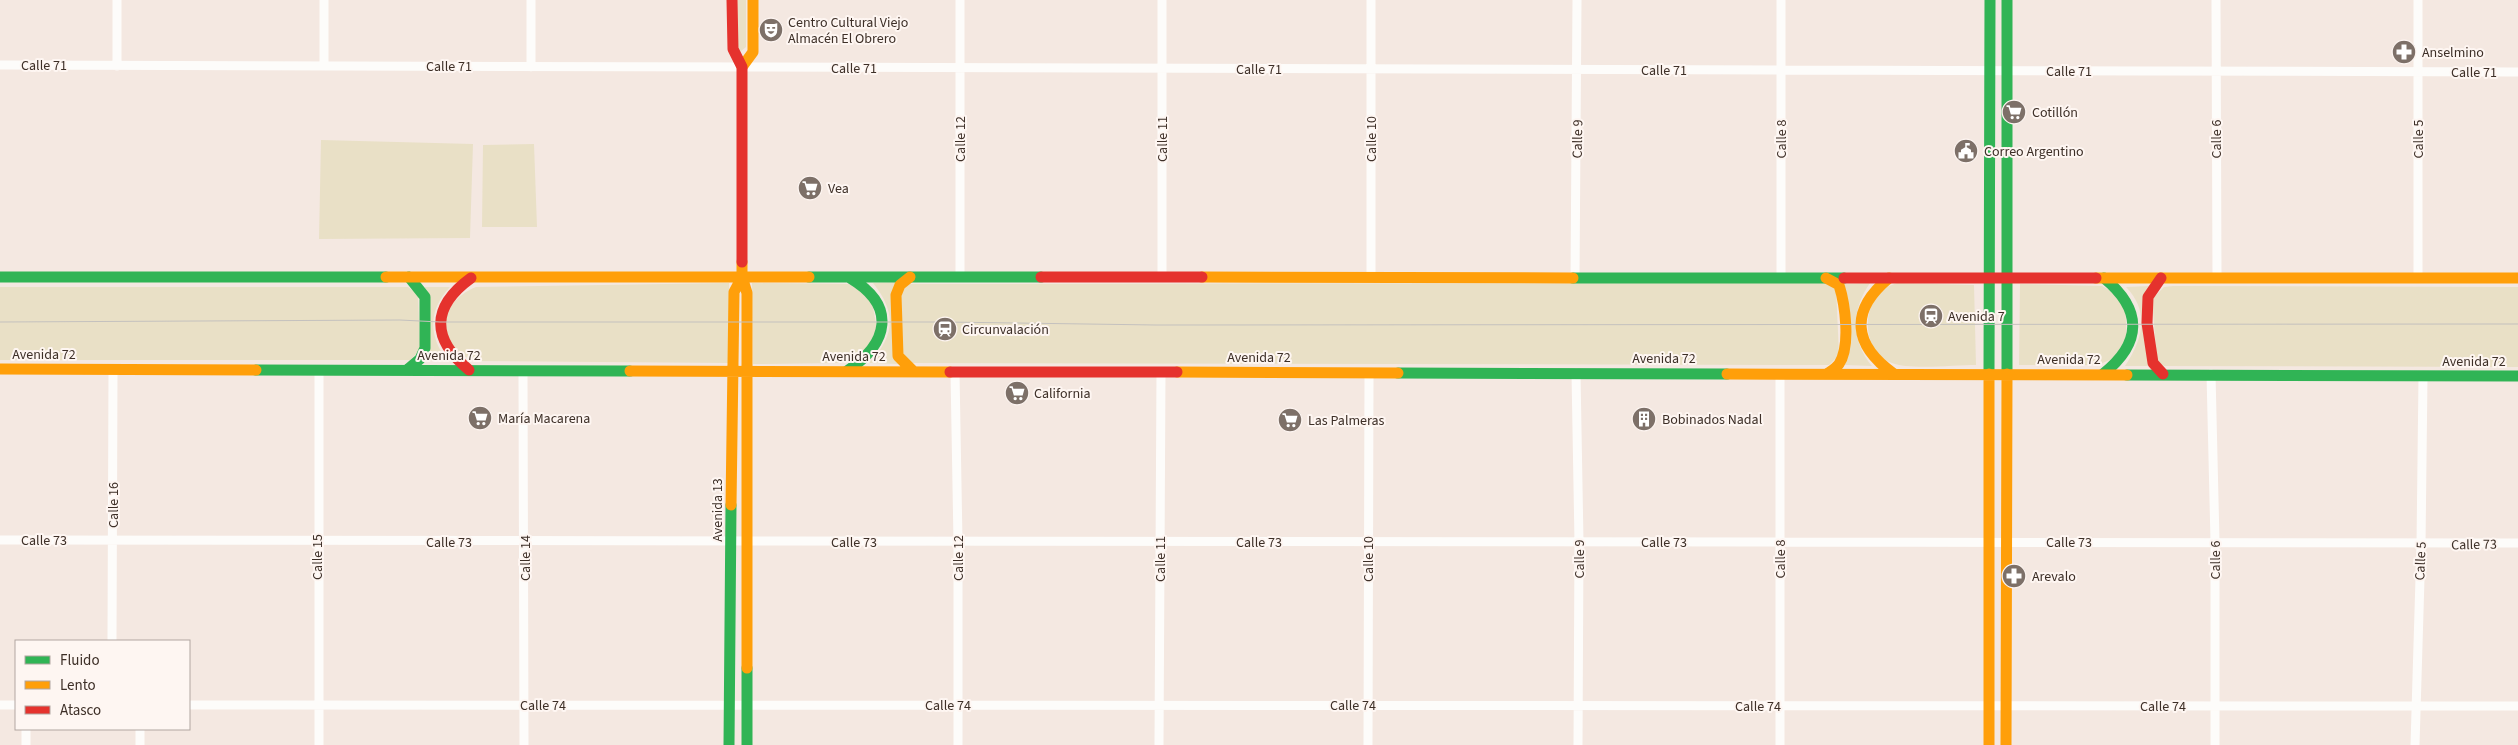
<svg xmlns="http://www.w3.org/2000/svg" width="2518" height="745" font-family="'Source Sans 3',sans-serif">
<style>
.green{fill:#e9e0c6}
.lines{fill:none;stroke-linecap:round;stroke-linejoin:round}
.street{stroke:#fdfcfa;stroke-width:9}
.fast{stroke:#30b455;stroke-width:11}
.slow{stroke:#ff9f0a;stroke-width:11}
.jam{stroke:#e5322d;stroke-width:11}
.tram{stroke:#c4c1be;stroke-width:1}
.labels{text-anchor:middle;stroke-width:4;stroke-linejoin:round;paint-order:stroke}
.poi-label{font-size:14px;fill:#3d2f27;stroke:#fef6f2;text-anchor:start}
.street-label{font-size:14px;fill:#3d2f27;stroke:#fef6f2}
</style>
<rect width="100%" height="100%" fill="#f4e8e1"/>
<path class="green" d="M737,0H746V47L740,52L737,45Z
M321,140L473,144L470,238L319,239Z
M534,144L537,227H482L483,145Z
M896,282L898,364L869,363C895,336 897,313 873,283Z
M729,283V363L476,361C433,348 436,303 476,287Z
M752,283L848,284L857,287L872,302L877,329L867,349L846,363L753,364Z
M1830,283L1836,287L1839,355L1829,365L911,363L902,355L901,293L906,284Z
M1870,283C1851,310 1851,341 1872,366L1845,365V284Z
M1897,283L1974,285L1976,365C1955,365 1909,370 1892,363C1862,352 1861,307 1883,289C1887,286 1893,285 1897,283Z
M2020,284L2102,286L2111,291L2125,305L2127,340L2112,359L2098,365H2019Z
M2150,286L2148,366H2125C2143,339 2150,312 2126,287Z
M2173,286L2518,287V367L2164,366L2157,361L2152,299L2164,287Z
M0,287H408L418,294L420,350L410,360H0Z
M425,287H450C428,310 428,337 448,361H425Z"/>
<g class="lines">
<path class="street" d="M117,0V66
M324,0V66
M531,0V67
M960,0V277
M1371,0V278
M1781,0V278
M2216,0L2217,278
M0,65L2518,72
M1162,277V0
M1575,278L1577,0
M2418,278V0
M523,371L524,745
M955,372L958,542V745
M1576,373L1579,542L1578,745
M2211,374L2215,541V745
M0,540L2518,543
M112,641L113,369
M0,705H16
M189,705L2518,706
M26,729V745
M140,729V745
M319,745V370
M1159,745L1161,372
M1368,745L1369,373
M1780,745V374
M2415,745L2421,545L2423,376"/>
<path class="fast" d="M2007,0V374
M0,277H386
M809,277H1041
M1573,278H1844
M256,370L630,371
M407,370L420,359L425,348V297L409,277
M847,371C889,343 897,306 850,278
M1398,373L1727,374
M1989,374L1990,0
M2103,374C2142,343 2143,310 2104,278
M2127,375L2518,376
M747,668V745
M729,745L731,505"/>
<path class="slow" d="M742,67L753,52V0
M742,262V277L747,293V668
M386,277H809
M910,277L900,285L896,295L898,356L914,372
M1202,277L1573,278
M1826,278L1839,285C1845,304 1851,346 1839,364C1836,368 1831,371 1827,374
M1889,278C1849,311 1853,345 1894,374
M2096,278H2518
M0,369L256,370
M630,371L950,372
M1177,372L1398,373
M1727,374L2127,375
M1989,374V745
M731,505L734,292L742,277
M2006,745L2007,374"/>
<path class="jam" d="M732,0L733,49L742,67V262
M1041,277H1202
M1844,278H2096
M2161,278L2148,297L2147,323L2153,363L2163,374
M469,370C431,339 431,307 471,278
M950,372H1177"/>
<path class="tram" d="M0,322L400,320L440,322H945L1156,325L2518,324"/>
</g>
<defs>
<g id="theatre-disc" transform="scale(1.25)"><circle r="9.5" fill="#7d7068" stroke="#fef6f2"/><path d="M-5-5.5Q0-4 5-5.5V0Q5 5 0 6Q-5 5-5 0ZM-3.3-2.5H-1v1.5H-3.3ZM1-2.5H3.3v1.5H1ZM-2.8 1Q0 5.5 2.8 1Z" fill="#fff"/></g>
<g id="pharmacy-disc" transform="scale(1.25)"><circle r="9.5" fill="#7d7068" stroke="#fef6f2"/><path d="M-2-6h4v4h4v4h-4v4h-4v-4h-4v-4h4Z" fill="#fff"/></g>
<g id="supermarket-disc" transform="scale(1.25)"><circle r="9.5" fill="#7d7068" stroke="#fef6f2"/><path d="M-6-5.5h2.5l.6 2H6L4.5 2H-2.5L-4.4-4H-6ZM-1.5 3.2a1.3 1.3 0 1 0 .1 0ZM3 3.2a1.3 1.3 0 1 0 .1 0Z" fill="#fff"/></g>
<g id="civic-disc" transform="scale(1.25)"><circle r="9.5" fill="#7d7068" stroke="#fef6f2"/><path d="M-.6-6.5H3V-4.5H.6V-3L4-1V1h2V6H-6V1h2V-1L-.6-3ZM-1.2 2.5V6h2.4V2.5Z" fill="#fff"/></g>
<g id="station-disc" transform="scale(1.25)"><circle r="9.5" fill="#7d7068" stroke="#fef6f2"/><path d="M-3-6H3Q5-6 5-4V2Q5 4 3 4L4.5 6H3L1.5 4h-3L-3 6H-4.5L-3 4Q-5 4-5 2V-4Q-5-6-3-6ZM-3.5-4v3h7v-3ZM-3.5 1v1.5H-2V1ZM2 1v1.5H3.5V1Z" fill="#fff"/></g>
<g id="building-disc" transform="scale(1.25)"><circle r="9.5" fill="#7d7068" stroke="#fef6f2"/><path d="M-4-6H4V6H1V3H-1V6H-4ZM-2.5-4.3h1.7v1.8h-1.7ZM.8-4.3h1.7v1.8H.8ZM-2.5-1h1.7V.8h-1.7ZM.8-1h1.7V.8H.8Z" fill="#fff"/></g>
</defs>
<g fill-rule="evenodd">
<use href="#theatre-disc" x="771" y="30"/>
<use href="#pharmacy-disc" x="2404" y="52"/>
<use href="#supermarket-disc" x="2014" y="112"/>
<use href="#civic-disc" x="1966" y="151"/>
<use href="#supermarket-disc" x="810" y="188"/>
<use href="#station-disc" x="1931" y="316"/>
<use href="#station-disc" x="945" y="329"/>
<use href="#supermarket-disc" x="1017" y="393"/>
<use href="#supermarket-disc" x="480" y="418"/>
<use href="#building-disc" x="1644" y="419"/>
<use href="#supermarket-disc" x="1290" y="420"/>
<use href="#pharmacy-disc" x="2014" y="576"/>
</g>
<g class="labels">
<g class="poi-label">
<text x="788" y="27">Centro Cultural Viejo<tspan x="788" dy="16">Almacén El Obrero</tspan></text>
<text x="2422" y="57">Anselmino</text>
<text x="2032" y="117">Cotillón</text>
<text x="1984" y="156">Correo Argentino</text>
<text x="828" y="193">Vea</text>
<text x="1948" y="321">Avenida 7</text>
<text x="962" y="334">Circunvalación</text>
<text x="1034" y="398">California</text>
<text x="498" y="423">María Macarena</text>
<text x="1662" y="424">Bobinados Nadal</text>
<text x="1308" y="425">Las Palmeras</text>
<text x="2032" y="581">Arevalo</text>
</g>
<g class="street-label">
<text x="44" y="70">Calle 71</text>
<text x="449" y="71">Calle 71</text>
<text x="854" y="73">Calle 71</text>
<text x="1259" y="74">Calle 71</text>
<text x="1664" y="75">Calle 71</text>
<text x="2069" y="76">Calle 71</text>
<text x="2474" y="77">Calle 71</text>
<text transform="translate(960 139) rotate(-90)" y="5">Calle 12</text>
<text transform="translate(1162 139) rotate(-90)" y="5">Calle 11</text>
<text transform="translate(1371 139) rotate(-90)" y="5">Calle 10</text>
<text transform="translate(1577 139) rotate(-89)" y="5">Calle 9</text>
<text transform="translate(1781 139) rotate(-90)" y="5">Calle 8</text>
<text transform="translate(2216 139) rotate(-90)" y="5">Calle 6</text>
<text transform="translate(2418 139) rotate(-90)" y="5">Calle 5</text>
<text x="44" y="359">Avenida 72</text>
<text x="449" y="360">Avenida 72</text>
<text x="854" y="361">Avenida 72</text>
<text x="1259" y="362">Avenida 72</text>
<text x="1664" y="363">Avenida 72</text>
<text x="2069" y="364">Avenida 72</text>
<text x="2474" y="366">Avenida 72</text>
<text transform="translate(113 505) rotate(-90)" y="5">Calle 16</text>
<text transform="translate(717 510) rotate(-90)" y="5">Avenida 13</text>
<text x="44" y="545">Calle 73</text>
<text x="449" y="547">Calle 73</text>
<text x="854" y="547">Calle 73</text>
<text x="1259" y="547">Calle 73</text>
<text x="1664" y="547">Calle 73</text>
<text x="2069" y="547">Calle 73</text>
<text transform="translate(2474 544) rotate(-1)" y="5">Calle 73</text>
<text transform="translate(317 557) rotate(-90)" y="5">Calle 15</text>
<text transform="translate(525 558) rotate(-90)" y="5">Calle 14</text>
<text transform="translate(958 558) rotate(-90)" y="5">Calle 12</text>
<text transform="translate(1160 559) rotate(-90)" y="5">Calle 11</text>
<text transform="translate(1368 559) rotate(-90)" y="5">Calle 10</text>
<text transform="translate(1579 559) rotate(-90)" y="5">Calle 9</text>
<text transform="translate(1780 559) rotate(-90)" y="5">Calle 8</text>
<text transform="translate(2215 560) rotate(-90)" y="5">Calle 6</text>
<text transform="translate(2420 561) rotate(-88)" y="5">Calle 5</text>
<text x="543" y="710">Calle 74</text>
<text x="948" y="710">Calle 74</text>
<text x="1353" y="710">Calle 74</text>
<text x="1758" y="711">Calle 74</text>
<text x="2163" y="711">Calle 74</text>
</g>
</g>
<rect x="15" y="640" width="175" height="90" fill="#fef6f2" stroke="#b1a6a1"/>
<rect x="25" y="656" width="25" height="8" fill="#30b455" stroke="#b1a6a1"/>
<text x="60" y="665" font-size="15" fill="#3d2f27">Fluido</text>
<rect x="25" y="681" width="25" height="8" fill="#ff9f0a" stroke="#b1a6a1"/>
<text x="60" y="690" font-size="15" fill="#3d2f27">Lento</text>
<rect x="25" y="706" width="25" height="8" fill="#e5322d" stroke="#b1a6a1"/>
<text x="60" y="715" font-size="15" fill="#3d2f27">Atasco</text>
</svg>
